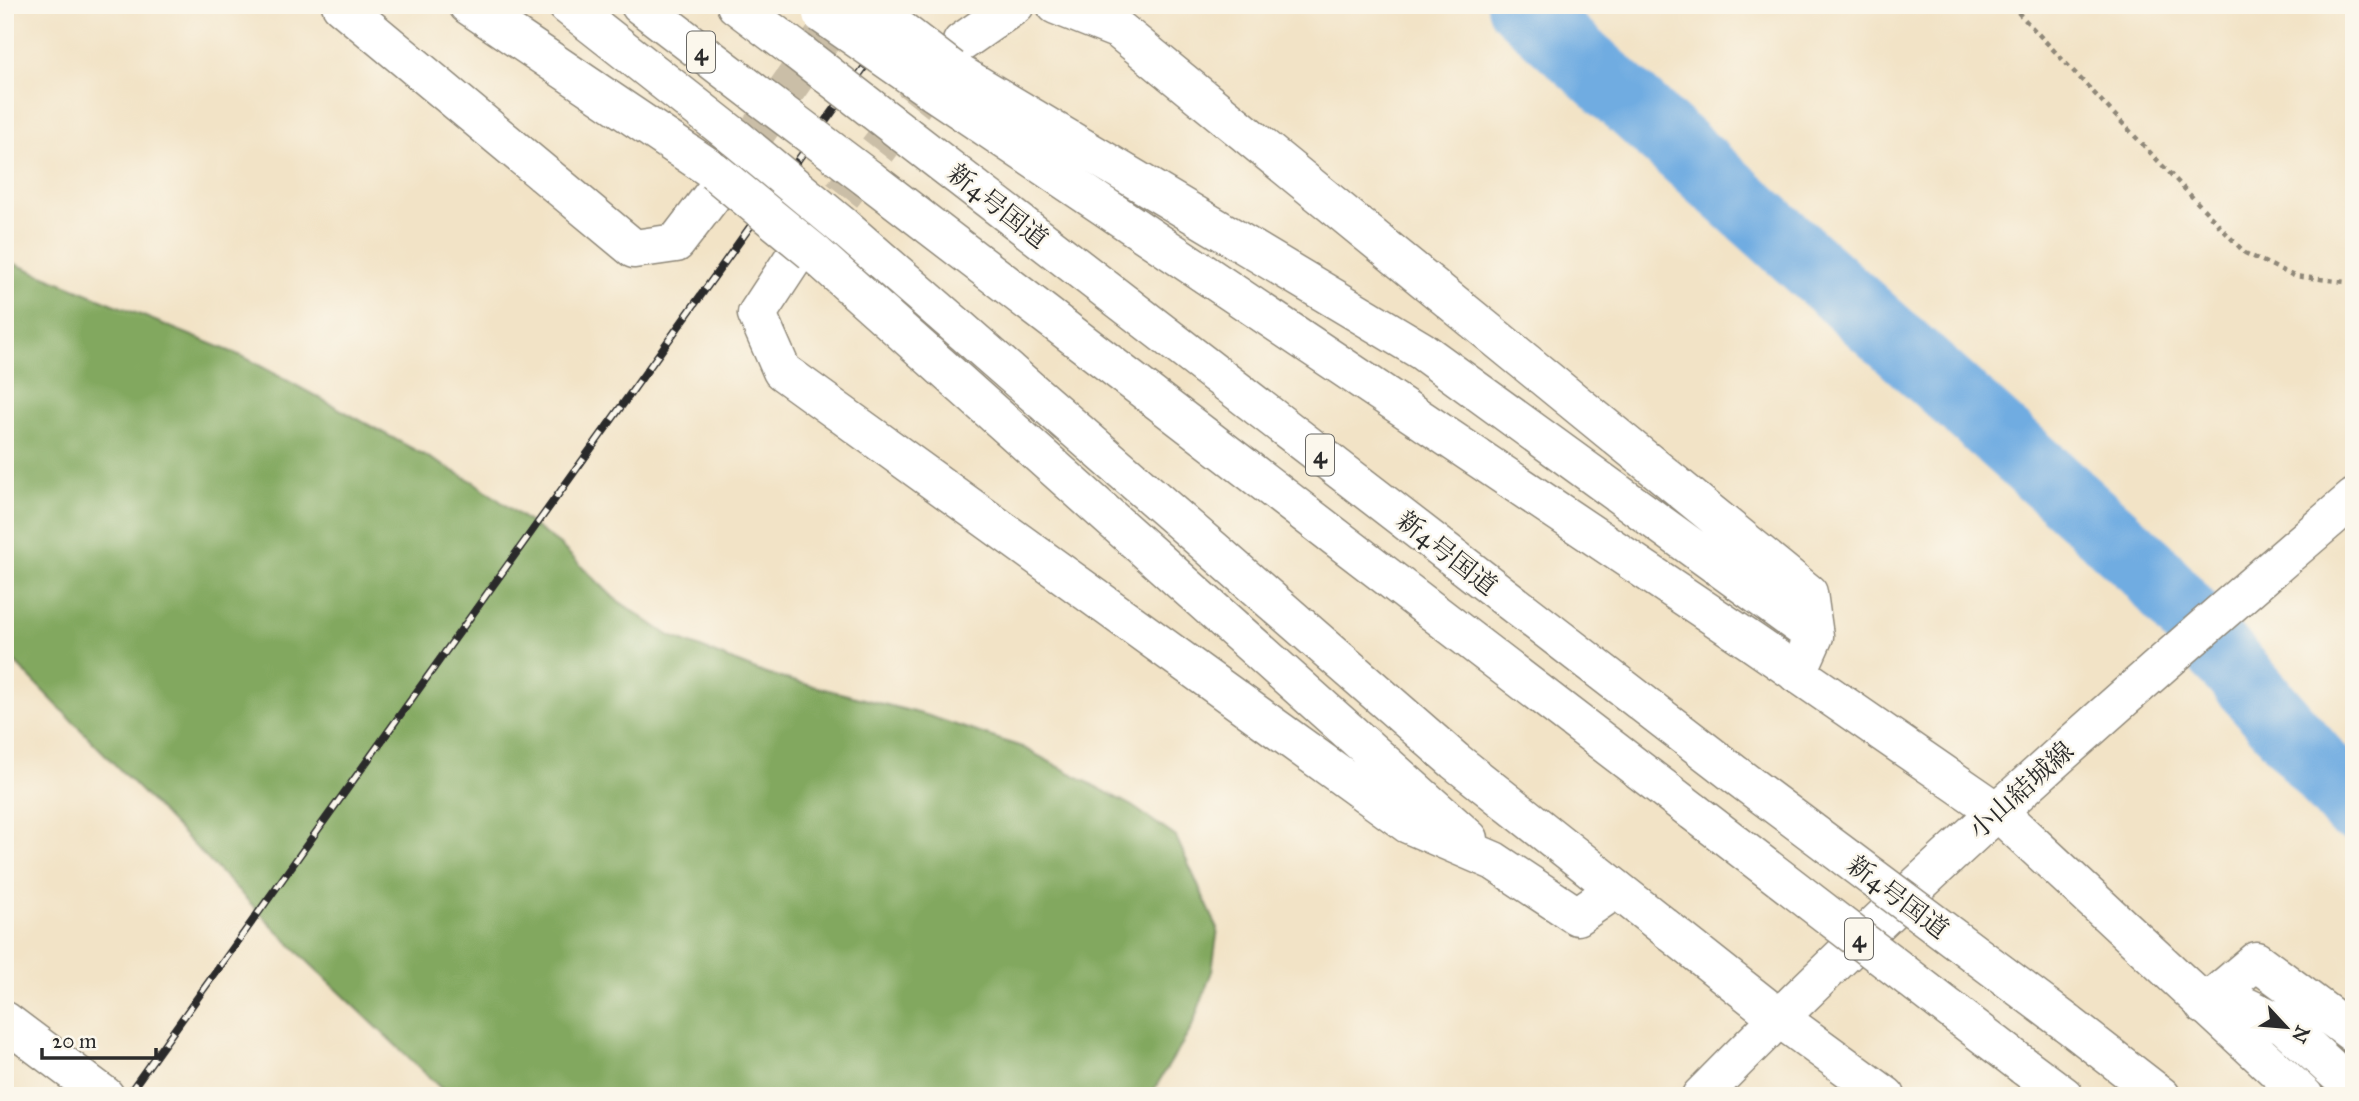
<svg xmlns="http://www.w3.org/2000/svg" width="2359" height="1101" font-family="'IM FELL Great Primer','Noto Serif JP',serif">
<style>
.forest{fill:#82a85e;stroke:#566a44;stroke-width:2}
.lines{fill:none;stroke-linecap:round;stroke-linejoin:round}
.river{stroke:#6face1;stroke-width:68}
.minor-tunnel{stroke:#cabea7;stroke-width:38;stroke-dasharray:38 19;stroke-linecap:butt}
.minor-casing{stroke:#8e8778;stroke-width:41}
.major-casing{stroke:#8e8778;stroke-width:41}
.highway-casing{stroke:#8e8778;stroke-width:41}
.path{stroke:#8e8778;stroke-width:4.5;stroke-dasharray:5 5;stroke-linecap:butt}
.minor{stroke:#fff;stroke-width:38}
.major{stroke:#fff;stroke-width:38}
.highway{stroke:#fff;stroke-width:38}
.rail-casing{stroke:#2b2b2b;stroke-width:8}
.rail{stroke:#fbf7ec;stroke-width:5;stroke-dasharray:16;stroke-linecap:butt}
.minor-bridge-casing{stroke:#8e8778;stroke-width:41;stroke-linecap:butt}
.highway-bridge-casing{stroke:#8e8778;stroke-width:41;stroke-linecap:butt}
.minor-bridge{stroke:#fff;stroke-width:38}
.highway-bridge{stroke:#fff;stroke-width:38}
.labels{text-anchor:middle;stroke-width:5;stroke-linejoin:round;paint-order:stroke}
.shield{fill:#fbf7ec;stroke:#696865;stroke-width:2}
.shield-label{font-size:24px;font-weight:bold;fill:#2b2b2b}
.street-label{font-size:26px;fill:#2b2b2b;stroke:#fbf7ec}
</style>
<rect width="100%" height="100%" fill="#fbf7ec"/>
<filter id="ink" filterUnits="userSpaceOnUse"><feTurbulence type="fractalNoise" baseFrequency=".0143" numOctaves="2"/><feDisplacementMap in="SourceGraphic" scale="14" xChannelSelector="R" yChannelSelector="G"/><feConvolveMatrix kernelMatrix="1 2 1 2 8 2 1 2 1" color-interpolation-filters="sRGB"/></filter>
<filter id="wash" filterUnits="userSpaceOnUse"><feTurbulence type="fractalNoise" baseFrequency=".00686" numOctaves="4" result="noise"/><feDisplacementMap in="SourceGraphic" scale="28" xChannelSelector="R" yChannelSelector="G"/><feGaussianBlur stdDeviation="1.57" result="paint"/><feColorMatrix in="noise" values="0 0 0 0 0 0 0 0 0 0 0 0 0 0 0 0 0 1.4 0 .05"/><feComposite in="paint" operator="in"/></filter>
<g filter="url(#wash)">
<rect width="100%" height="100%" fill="#f2e3c6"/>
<path class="forest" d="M5,260L244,357L474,482L560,545L614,598L668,635L766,674L926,715L1022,747L1132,806L1176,837L1218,929L1212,971L1191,1029L1150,1096H449L303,957L5,652Z"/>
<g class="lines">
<path class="river" d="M1521,5L2147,568L2354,808"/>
</g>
</g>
<g filter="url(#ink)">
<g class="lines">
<path class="minor-tunnel" d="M715,192L846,5
M807,240L947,61"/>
<g class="minor-casing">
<path id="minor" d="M341,5L634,249L676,243L715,192
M468,5L714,171
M1056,5L1119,30L1808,593L1814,636
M962,42L1015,5
M951,69L1422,351L1814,636L1797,674
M813,252L1469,839
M797,253L757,314L782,371L1408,824L1494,861L1577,916L1616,889
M2204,1005L2256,961L2354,1034
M2204,1005H2242L2284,1025L2354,1089
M5,1021L105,1096"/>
</g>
<g class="major-casing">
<path id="major" d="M1701,1096C1908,885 2130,690 2354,498"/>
</g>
<g class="highway-casing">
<path id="highway" d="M567,5L736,138
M640,5L763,99
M736,5L797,51
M934,92L1752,642L1997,811L2304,1096
M903,133L1737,776
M869,179L1694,812
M840,224L1455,761L1778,1017L1886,1096
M2067,1023L2161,1096
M2024,1066L2064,1096"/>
</g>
<path class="path" d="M2011,5L2245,253L2294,276L2354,283"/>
<use href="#minor" class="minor"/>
<use href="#major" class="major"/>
<use href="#highway" class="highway"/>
<g class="rail-casing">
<path id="rail" d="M127,1096L909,5"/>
</g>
<use href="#rail" class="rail"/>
<g class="minor-bridge-casing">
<path id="minor-bridge" d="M868,5L951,69
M714,171L813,252"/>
</g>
<g class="highway-bridge-casing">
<path id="highway-bridge" d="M822,14L934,92
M797,51L903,133
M763,99L869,179
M736,138L840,224
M1737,776L2067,1023
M1694,812L2024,1066"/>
</g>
<use href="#minor-bridge" class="minor-bridge"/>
<use href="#highway-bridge" class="highway-bridge"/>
</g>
</g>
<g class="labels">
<g class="shield">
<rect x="687" y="31.5" width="28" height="41" rx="5"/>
<rect x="1306" y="434.5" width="28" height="41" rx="5"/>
<rect x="1845" y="918.5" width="28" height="41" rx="5"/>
</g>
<g class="shield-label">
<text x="701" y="60">4</text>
<text x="1320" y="463">4</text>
<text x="1859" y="947">4</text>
</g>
<g class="street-label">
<text transform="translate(998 206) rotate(38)" y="9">新4号国道</text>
<text transform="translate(1447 553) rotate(38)" y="9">新4号国道</text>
<text transform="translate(2021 790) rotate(-42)" y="9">小山結城線</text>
<text transform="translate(1898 897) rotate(37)" y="9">新4号国道</text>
</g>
</g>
<rect width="2359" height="1101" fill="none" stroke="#fbf7ec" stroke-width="28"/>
<g transform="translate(2286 1027) rotate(116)" stroke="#fbf7ec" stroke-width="5" paint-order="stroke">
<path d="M0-5L12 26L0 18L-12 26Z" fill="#2b2b2b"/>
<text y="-10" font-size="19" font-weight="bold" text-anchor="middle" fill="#2b2b2b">N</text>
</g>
<path d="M42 1048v10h114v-10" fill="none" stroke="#2b2b2b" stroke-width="3.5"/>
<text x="52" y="1048" font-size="21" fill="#2b2b2b" stroke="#fbf7ec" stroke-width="5" paint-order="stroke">20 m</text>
</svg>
